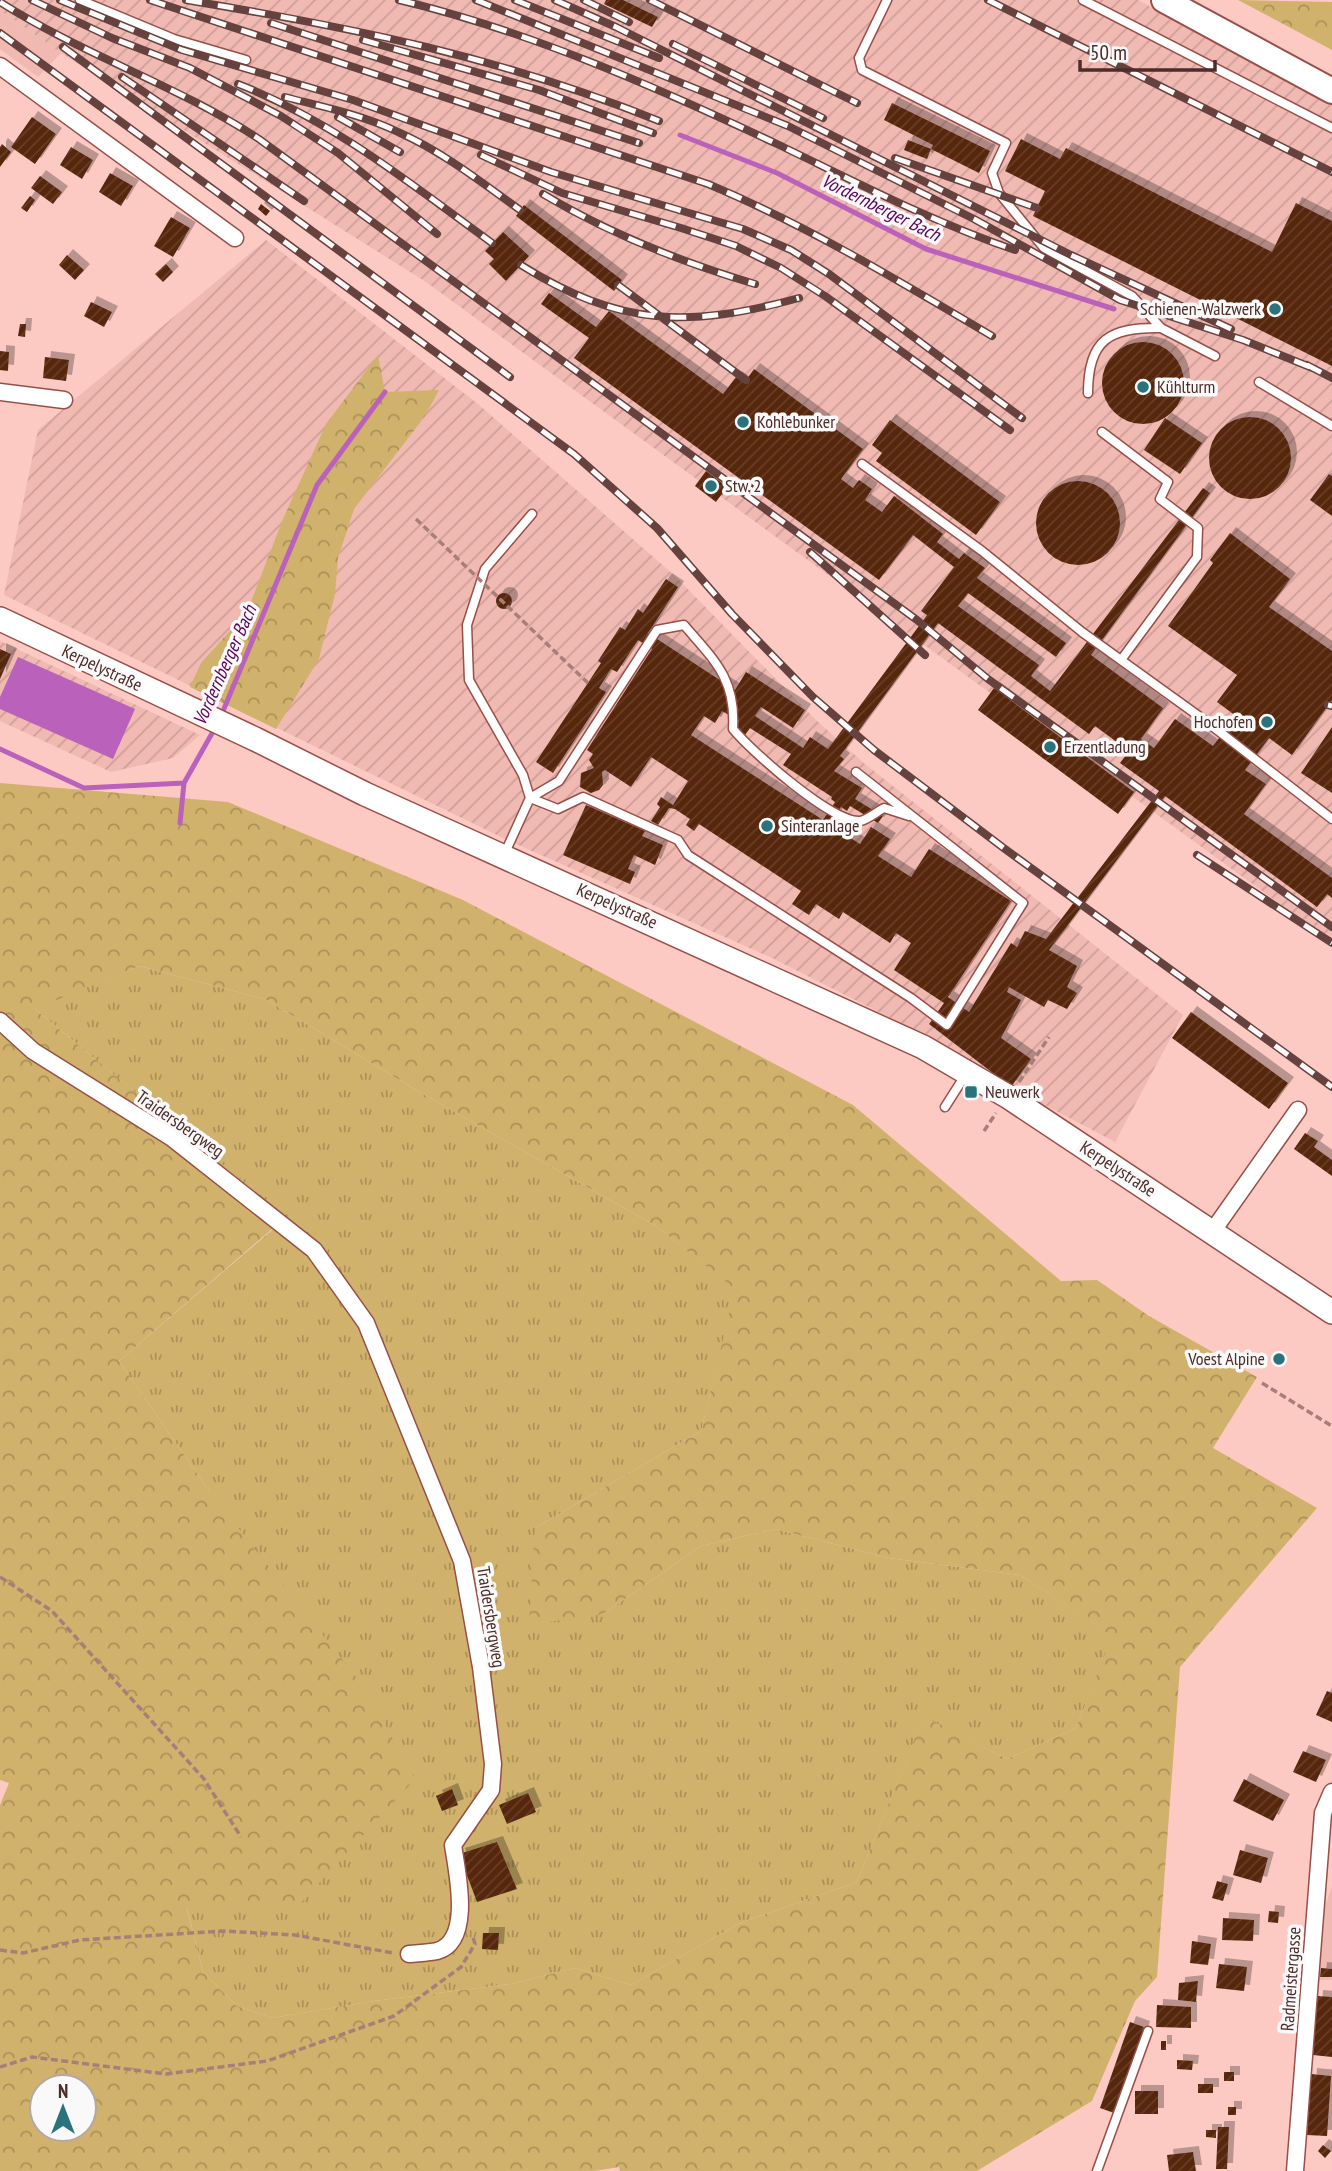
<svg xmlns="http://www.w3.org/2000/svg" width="1332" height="2171" font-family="'PT Sans Narrow',sans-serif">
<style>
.built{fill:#f0b9b2}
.industrial{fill:url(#industrial-furrows)}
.grass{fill:url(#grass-tufts)}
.forest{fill:url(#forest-crowns);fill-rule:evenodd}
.water{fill:#ba62bb}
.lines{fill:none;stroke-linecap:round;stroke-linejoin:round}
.stream{stroke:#ba62bb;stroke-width:5}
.building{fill:url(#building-hatch);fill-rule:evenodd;filter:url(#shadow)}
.service-casing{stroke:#984f48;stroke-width:11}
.minor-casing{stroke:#984f48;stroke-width:19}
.secondary-casing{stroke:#984f48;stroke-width:26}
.primary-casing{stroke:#984f48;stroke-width:28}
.path{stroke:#a87e79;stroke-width:3.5;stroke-dasharray:7 3.5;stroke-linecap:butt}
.service{stroke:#fff;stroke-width:8}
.minor{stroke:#fff;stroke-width:16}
.secondary{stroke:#fff;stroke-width:23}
.primary{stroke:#fff;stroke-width:24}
.rail-casing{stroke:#66423f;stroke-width:8}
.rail{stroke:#f9f9f9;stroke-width:5;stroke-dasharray:16;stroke-linecap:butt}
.path-bridge{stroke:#a87e79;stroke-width:3.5;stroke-dasharray:7 3.5;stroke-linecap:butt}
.poi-dot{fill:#2a737c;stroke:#f9f9f9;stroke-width:2.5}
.labels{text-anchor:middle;stroke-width:7;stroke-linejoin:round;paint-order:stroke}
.poi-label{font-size:18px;fill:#4d2c29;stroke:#f9f9f9;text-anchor:start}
.street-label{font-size:18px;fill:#4d2c29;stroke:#f9f9f9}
.water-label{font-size:19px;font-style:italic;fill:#5b025e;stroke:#f9f9f9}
</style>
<defs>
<pattern id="industrial-furrows" width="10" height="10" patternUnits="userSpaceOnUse" patternTransform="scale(1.75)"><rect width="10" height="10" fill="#f0b9b2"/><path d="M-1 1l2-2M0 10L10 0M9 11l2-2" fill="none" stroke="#cf9f99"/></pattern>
<pattern id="grass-tufts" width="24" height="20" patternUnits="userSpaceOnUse" patternTransform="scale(1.75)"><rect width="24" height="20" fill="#d1b26c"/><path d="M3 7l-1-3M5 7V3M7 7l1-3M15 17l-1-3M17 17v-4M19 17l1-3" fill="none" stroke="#ac9159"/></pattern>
<pattern id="forest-crowns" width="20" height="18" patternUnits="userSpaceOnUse" patternTransform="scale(1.75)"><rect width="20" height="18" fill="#d1b26c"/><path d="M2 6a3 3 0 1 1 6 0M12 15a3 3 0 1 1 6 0" fill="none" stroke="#ac9159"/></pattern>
<pattern id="building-hatch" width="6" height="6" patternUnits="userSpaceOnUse" patternTransform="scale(1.75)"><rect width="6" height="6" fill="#56270d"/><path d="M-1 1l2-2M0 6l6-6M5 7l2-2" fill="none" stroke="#673e28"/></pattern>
<filter id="shadow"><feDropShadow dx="6" dy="-6" stdDeviation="0" flood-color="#0004"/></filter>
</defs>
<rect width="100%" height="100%" fill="#fdcac3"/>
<path class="built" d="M0,10L61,53L38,77L0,49Z
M1332,1886V1980H1319L1320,1919Z"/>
<path class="industrial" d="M0,0H1138L1332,104V942L426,282L61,53L0,10Z
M266,240L478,404L675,576L816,720L865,764L1183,1015L1115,1142L1011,1087L956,1051L772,958L505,839L4,595L38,430Z
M0,641L200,735L173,758L111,772L0,721Z"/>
<path class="grass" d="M139,966L265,999L423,1094L656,1226L736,1289L701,1431L535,1528L603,1614L701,1546L775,1529L889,1558L1020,1575L1113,1636L1076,1728L1007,1759L924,1717L857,1882L740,1923L631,1985L574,1968L511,1984L374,2001L272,2018L237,2006L203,1972L187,1908L295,1909L210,1492L119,1361L286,1218L34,1008Z"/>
<path class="forest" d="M1238,0L1332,2V50Z
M378,355L385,392L439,390L425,416L354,509L338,558L335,594L319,659L276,729L190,687L201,663L247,612L283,519L326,424Z
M0,783L228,802L463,900L853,1105L1061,1281L1097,1280L1149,1316L1257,1377L1213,1448L1317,1508L1180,1667L1157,1977L1135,2001L1092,2101L977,2171H620L619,2167L595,2171H0V1805L9,1783L0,1780ZM139,966L265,999L423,1094L656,1226L735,1289L701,1431L535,1528L529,1625L603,1614L701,1546L775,1529L889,1558L1020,1575L1112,1636L1076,1728L1007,1759L924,1716L857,1882L740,1923L631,1985L574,1968L511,1984L374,2001L272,2018L237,2006L203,1972L187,1909H295L415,1779L364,1687L210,1492L119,1361L286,1217L35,1009ZM42,2087H84V2129H42Z"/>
<path class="water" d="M18,657L135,709L113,759L0,709V697Z"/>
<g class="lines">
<path class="stream" d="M680,135L777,173L926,249L1114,309
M221,716L317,485L385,392
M0,749L84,788L184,783L215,728
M180,823L184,783"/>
</g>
<path class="building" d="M606,0H623L658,17L652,27L604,4Z
M892,103L990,151L979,173L931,149L927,159L904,150L908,140L931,149L933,145L884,120Z
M32,117L56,134L35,164L11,147Z
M1021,139L1060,159L1066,148L1272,252L1296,203L1332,221V366L1033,216L1045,191L1005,171Z
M2,144L11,152L0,167V147Z
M71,147L93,160L82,179L60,165Z
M110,173L133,186L121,206L99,192Z
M40,176L62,192L53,204L31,188Z
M30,196L35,200L27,212L21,208Z
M261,204L270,211L266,216L258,209Z
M524,205L622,280L614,291L516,216Z
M171,217L190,228L173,257L154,246Z
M503,232L529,256L506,281L489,264L494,259L485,251Z
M67,255L84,270L75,280L59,265Z
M166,264L173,272L163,282L155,274Z
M549,293L596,327L609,311L723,394L736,377L744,383L754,369L863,449L841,479L853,488L859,480L872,489L865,500L882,512L894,496L943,534L937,542L959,559L964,553L985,568L977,578L1066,643L1056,657L968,593L958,606L1039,665L1031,676L1050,691L1203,488L1210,493L1091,655L1163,708L1141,739L1154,748L1175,719L1213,746L1236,716L1217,702L1237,675L1168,626L1213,563L1210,560L1230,533L1290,579L1269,607L1332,651V700L1292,755L1269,738L1245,770L1266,784L1244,814L1332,878V898L1327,894L1317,907L1165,796L1049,950L1077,966L1067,987L1077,993L1067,1009L1048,1000L1044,1007L1009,987L1007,992L1021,1000L1001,1038L1031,1059L1011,1087L929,1024L944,1003L894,970L911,943L896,933L890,943L843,912L839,919L816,904L809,915L792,904L801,891L699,824L694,831L686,825L690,819L675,809L669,808L658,825L651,821L660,807L657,804L661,797L673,805L688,781L651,757L631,787L605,770L602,772L603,785L599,790L591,793L580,787L581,773L594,768L589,760L593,754L587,750L652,649L638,640L617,672L611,669L599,688L606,692L553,773L536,762L601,663L598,661L620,627L625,630L638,609L643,613L666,579L678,587L648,633L735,690L746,672L805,710L793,728L761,707L755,716L803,748L810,737L828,749L927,615L921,611L954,567L913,535L879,580L574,358L589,338L541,304ZM938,623L1089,734L1095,726L1129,751L1120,763L1159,791L1046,939L1025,931L1017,947L1011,943L969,1012L948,997L1011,901L929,849L911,877L878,856L890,839L871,827L860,844L830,825L841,807L847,811L850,806L878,823L883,816L855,799L862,788L834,771L844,759L840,756ZM722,711L739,721L734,728L745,735L750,728L791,754L783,765L832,797L831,799L835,802L823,820L691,735L704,716L715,723Z
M91,302L112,312L104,327L84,316Z
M20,324H26L25,337L18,336Z
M1102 383a41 41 0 1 1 82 0a41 41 0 1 1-82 0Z
M0,351L9,352L8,371L0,370Z
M45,357L69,360L66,381L43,378Z
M1209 458a41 41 0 1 1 82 0a41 41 0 1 1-82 0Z
M1165,418L1202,443L1180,474L1144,450Z
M890,420L1000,502L976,535L876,461L882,453L872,445Z
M706,471L727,487L716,502L695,486Z
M1329,474L1332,476V516L1310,500Z
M1036 523a42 42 0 1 1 84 0a42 42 0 1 1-84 0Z
M496 601a8 8 0 1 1 16 0a8 8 0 1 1-16 0Z
M0,649L11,654L0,679Z
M994,688L1134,792L1118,814L978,710Z
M1332,727V793L1301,773Z
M586,805L645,831L642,836L663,845L655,865L634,855L628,869L635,872L630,884L563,855Z
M1191,1012L1288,1083L1269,1109L1172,1038Z
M1305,1133L1318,1141L1314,1147L1332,1160V1176L1294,1149Z
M1327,1691L1332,1693V1722L1316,1715Z
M1303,1751L1326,1760L1316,1782L1293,1772Z
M1244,1779L1284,1800L1273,1821L1233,1801Z
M452,1789L458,1805L442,1811L436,1796Z
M528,1793L536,1812L507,1824L499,1805Z
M497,1842L517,1889L477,1902L459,1854Z
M1240,1850L1268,1858L1261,1883L1233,1875Z
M1217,1881L1228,1884L1223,1901L1212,1898Z
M1269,1911L1279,1912L1278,1923L1268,1922Z
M1223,1918L1254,1920L1253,1941L1222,1940Z
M483,1933H499L498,1950L482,1949Z
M1192,1941L1211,1944L1208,1965L1190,1963Z
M1219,1964L1247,1967L1244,1991L1216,1988Z
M1321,1968L1332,1969V1977H1320Z
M1198,1981L1196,2002L1178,2000L1179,1983Z
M1317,1996L1332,1997V2057L1313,2055Z
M1157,2005L1191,2007V2028L1156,2027Z
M1130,2022L1144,2027L1114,2113L1100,2108Z
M1161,2041H1166V2050H1161Z
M1177,2060L1193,2061L1192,2070L1177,2069Z
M1224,2072H1234V2081H1224Z
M1311,2074L1331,2076L1327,2136L1307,2135Z
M1198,2084H1213V2093H1198Z
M1135,2091H1158V2114H1135Z
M1228,2107H1236V2115H1228Z
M1218,2127H1229L1227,2169H1216Z
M1206,2130H1216V2138L1206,2137Z
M1323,2145L1331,2151L1325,2158L1318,2151Z
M1193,2152L1196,2171H1169L1167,2155Z"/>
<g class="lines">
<g class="service-casing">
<path id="service" d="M80,0L174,39L246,60
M887,0L859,58L862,70L1006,143L992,173L999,193L1044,248L1132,296L1161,328L1215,356
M1083,0L1332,128
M1259,382L1332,426
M1088,393C1088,339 1110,327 1161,328
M1102,432L1168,482L1160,499L1198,528L1197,557L1121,660
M862,464L982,551L1082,632L1207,722L1332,819
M856,772L1023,903L947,1025L911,998L688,855L678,840L583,797L558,809L530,798L559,781L657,630L684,625C715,661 736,679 733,729C751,751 832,823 860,821C867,820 878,811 884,808L909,816
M504,855L530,798L523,775L469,680L467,625L485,569L532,514
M945,1107L966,1074
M1097,2171L1148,2031"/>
</g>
<g class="minor-casing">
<path id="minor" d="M0,66L235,238
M0,392L64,400
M0,1021L33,1051L172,1138L314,1250L366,1323L462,1561L481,1667L493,1764L491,1790L453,1845C457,1872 473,1941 437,1951C428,1953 418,1953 409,1954
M1212,1232L1298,1110
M1295,2171L1323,1813L1332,1792"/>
</g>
<g class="secondary-casing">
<path id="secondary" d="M0,619L255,739L365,794L923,1047L1007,1096L1332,1312"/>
</g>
<g class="primary-casing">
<path id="primary" d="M1164,0L1332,91"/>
</g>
<path class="path" d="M1019,1082L1049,1037
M984,1131L996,1113
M1262,1383L1332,1426
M0,1577L52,1611L204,1779L241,1837
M0,1950L23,1953L80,1940L223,1931L295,1935L393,1953
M0,2067L32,2057L166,2074L267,2061L394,2016L461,1967L475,1944L473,1937"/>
<use href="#service" class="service"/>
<use href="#minor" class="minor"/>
<use href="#secondary" class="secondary"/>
<use href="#primary" class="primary"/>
<g class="rail-casing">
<path id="rail" d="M32,0L112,38L190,68L281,116L338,153L437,234
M60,0L182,50L353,100L551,172L743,229L791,250L829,274L1022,418
M150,0L708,184C808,226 899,281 992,336
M186,0C354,28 501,57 659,121
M399,0C529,31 656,87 777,144C856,182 932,222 1015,250
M476,0L788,126L974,219L1120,300L1243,340L1315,369
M515,0L659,58
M555,0L616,27L1071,255L1231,329
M584,0L629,22
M650,0L857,103
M988,0L1332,172
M0,2C83,55 177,85 259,139L917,620L988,679L1332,927
M271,23L639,143
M0,33L574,454L657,528L732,614L813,697L874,750L1005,849L1332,1087
M363,40L539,90L653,133
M673,44L823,118
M63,47L510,377
M122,77L304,201
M238,84C333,121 411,184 492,243
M285,97C323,107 363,115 398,132C443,152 481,182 520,210
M338,117L400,152
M481,155L562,193L681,228L736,246L781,268L825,296L1010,430
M895,158L1037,208
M543,194C610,234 681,262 755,284
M521,265C620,327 689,328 799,298
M618,285L746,380
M1307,365L1332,378
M810,552L925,655
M1328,705L1332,706
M1197,855L1332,943"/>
</g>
<use href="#rail" class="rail"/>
<path class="path-bridge" d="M416,519L588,683"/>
</g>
<g class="poi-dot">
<circle cx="1275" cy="309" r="7"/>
<circle cx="1143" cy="387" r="7"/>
<circle cx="743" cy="422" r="7"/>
<circle cx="711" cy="486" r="7"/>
<circle cx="1267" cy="722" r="7"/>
<circle cx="1050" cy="747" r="7"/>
<circle cx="767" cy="826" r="7"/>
<rect x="964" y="1085" width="14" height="14" rx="3.5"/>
<circle cx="1279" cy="1359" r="7"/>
</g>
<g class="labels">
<g class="poi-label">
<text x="1261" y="315" text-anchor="end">Schienen-Walzwerk</text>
<text x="1157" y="393">Kühlturm</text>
<text x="757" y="428">Kohlebunker</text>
<text x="725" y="492">Stw. 2</text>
<text x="1253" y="728" text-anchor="end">Hochofen</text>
<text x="1064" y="753">Erzentladung</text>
<text x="781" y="832">Sinteranlage</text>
<text x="985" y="1098">Neuwerk</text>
<text x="1265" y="1365" text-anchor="end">Voest Alpine</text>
</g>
<g class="street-label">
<text transform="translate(102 668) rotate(25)" y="6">Kerpelystraße</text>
<text transform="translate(617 906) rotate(24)" y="6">Kerpelystraße</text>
<text transform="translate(180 1124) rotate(35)" y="6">Traidersbergweg</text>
<text transform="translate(1118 1169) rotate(33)" y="6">Kerpelystraße</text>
<text transform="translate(491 1617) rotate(81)" y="6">Traidersbergweg</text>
<text transform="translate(1291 1979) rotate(-86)" y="6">Radmeistergasse</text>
</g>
<g class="water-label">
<text transform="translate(881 207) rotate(26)" y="7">Vordernberger Bach</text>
<text transform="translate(224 665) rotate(-66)" y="7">Vordernberger Bach</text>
</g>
</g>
<g transform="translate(63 2108)"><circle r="33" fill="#f9f9f9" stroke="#b4a7a6" stroke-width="2"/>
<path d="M0-5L12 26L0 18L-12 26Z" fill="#2a737c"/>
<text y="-10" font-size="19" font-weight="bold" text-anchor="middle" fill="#4d2c29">N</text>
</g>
<path d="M1080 60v10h135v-10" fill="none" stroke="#4d2c29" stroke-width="3.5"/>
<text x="1090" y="60" font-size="21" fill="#4d2c29" stroke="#f9f9f9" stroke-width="5" paint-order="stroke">50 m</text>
</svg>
